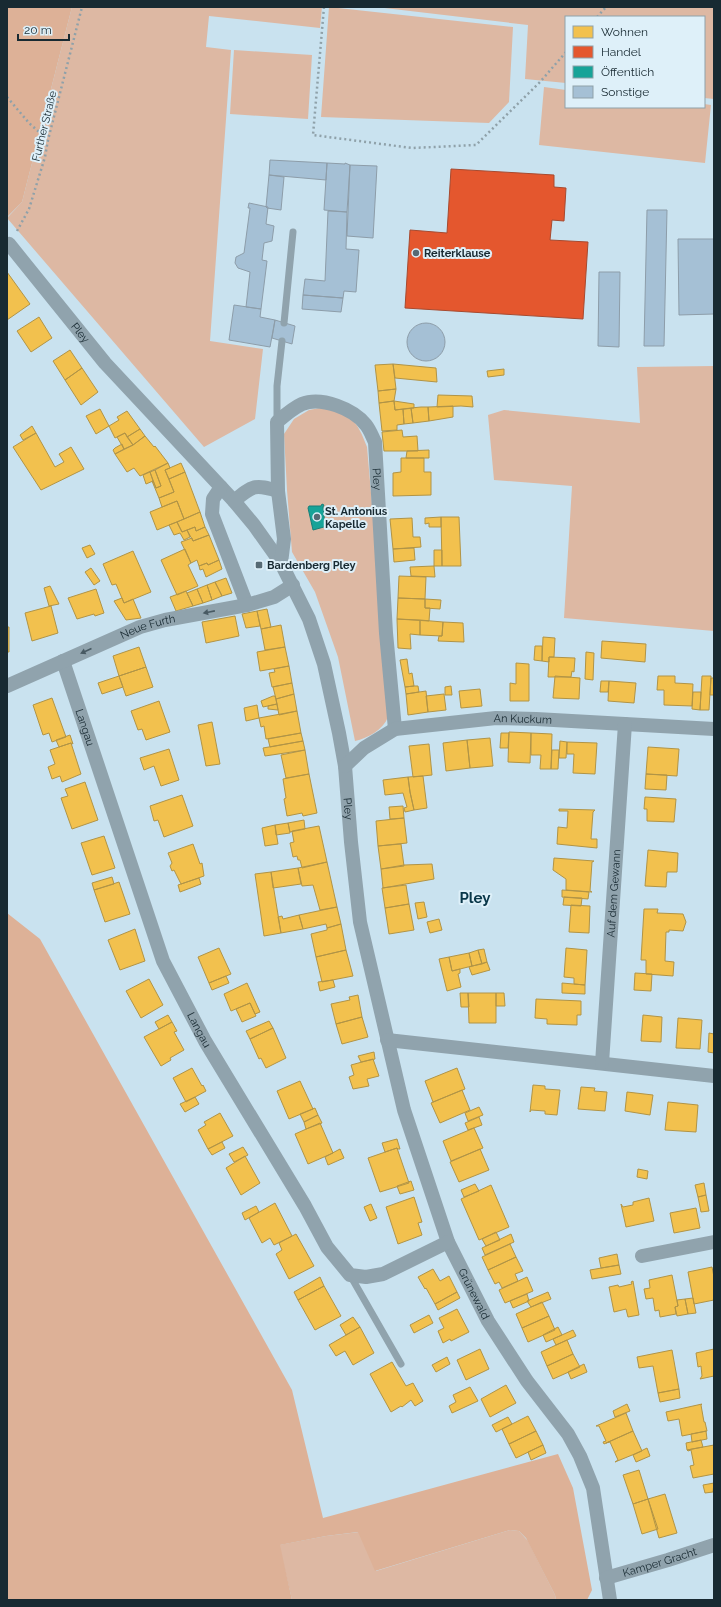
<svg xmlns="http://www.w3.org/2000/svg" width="721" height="1607" font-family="Raleway,sans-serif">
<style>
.green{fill:#ddb8a3}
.forest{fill:#ddb197}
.homes{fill:#f2c14e;stroke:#b19446}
.shops{fill:#e4572e;stroke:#a74a2f}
.public{fill:#17a398;stroke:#177f79}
.building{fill:#a5c0d5;stroke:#8d9da9}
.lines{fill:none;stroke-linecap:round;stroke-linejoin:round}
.path{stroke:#8fa1a9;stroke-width:2.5;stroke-dasharray:2 3;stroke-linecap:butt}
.service{stroke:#90a3ad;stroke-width:7}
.minor{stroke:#90a3ad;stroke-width:14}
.oneway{fill:#485a63}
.poi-dot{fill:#566a74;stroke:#def0f9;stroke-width:1.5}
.labels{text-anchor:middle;stroke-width:4;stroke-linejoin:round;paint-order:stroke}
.street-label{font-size:11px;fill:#182a32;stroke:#def0f9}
.poi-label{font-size:11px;font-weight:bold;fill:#182a32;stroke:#def0f9;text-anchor:start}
.district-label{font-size:15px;font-weight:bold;fill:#093749;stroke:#def0f9}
</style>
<rect width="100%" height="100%" fill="#c9e2ef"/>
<path class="green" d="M72,7H322L320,28L209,16L206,47L231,50L210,341L263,349L255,419L204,447L7,218L22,202Z
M329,7L513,27L509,102L489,123L321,117Z
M376,7H714V99L704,98V17H566V83L525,79L528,25Z
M234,50L312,55L308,119L230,114Z
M544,87L566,90V107H704V104L711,105L705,163L539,145Z
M714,366V631L564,618L572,486L494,480L488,415L504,410L640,423L637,367Z
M325,407C352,416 357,420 367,447L378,573L388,717C383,730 368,738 355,741L338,657L315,592L292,552L287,490L284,434L294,419L309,410Z
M510,1530L519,1531L528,1541L555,1595L556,1600H292L279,1545L326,1536L359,1532L376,1571Z"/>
<path class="forest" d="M7,7H72L22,202L7,217Z
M7,913L40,939L292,1390L323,1518L558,1454L573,1488L592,1590L587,1600H556L555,1595L526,1538L519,1531L510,1530L375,1571L358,1532L326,1536L280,1545L292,1600H7Z"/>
<path class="homes" d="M7,272L30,304L7,320Z
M39,317L52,338L31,352L17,331Z
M70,350L82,368L65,380L53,361Z
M393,364L396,389L378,391L375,365Z
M393,364L436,368L437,382L395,378Z
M82,368L98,392L81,405L65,380Z
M504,369V375L488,377L487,371Z
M396,389L394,401L379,403L378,391Z
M438,395L472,396L473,407L461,406L437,407Z
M394,401L414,404V408L395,410Z
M394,401L395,410L403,409L404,424L397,425V430L382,431L379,403Z
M453,406V417L429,421L428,407Z
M421,407H428L429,421L413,423L411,408Z
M411,408L413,423L404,424L403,409Z
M100,409L109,426L96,434L86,416Z
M127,411L140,429L127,437L125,433L115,438L109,426L119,420L117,417Z
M32,426L36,433L23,440L20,435Z
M140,429L145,436L133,445L127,437Z
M402,430L403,437L417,436L418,451H384L382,432Z
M36,433L55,467L64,462L59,454L71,447L84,469L41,490L13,447Z
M125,433L133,445L124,449L117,437Z
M145,436L154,447L155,446L168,463L140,476L134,468L127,472L115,454L133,445Z
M122,444L124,449L115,454L113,450L115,448Z
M429,450V458H406L407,451Z
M401,458H424V472H431V495L393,496V473L401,472Z
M168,463L170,468L165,470L174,492L159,498L152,481H153L156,488L161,486L155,470Z
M181,463L185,472L169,479L165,470Z
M155,470L161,486L156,488L150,472Z
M150,472L153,481L146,484L143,475Z
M185,472L200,512L184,519L177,501L162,507L159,498L174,492L169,479Z
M177,501L184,519L157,530L150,512Z
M200,512L205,527L196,531L195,527L182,532L177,522Z
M441,517V527H429V523L425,524V518Z
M441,517H459L461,566H442Z
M412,518L413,537H420L421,547L393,549L390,519Z
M177,522L182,532L187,530L190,537L184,540L180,533L174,535L169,525Z
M195,527L196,531L205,527L209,535L193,541L187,530Z
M209,535L219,560L208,565L207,563L199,566L197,560L191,563L181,542L192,538L193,541Z
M90,545L95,554L87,558L82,548Z
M414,548L415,560L394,562L393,549Z
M185,549L191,563L188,565L198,586L177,595L161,560Z
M434,550H442V566H434Z
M133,551L151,592L124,603L116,584L112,585L103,564Z
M219,560L222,569L206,577L203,569L200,570L199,566L207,563L208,565Z
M434,566L435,577L411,576L410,567Z
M91,568L100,581L94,585L85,572Z
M399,576L426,577L425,599L398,598Z
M226,578L232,593L222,596L215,582Z
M215,582L222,596L212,600L207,585Z
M207,585L212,600L203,603L197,589Z
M50,586L59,604L49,606L44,588Z
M96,589L104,613L95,616L94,614L77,619L68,598Z
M197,589L203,603L193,606L187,593Z
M186,591L193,606L176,611L170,597Z
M122,598L124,603L133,599L141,618L126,620L114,601Z
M398,598L425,599V608H430L429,621L397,619Z
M425,599L441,600L440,609L425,608Z
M51,606L58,633L32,641L25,613Z
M267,609L271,627L261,629L257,611Z
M257,611L260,626L246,628L242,614Z
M235,616L239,636L206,643L202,622Z
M397,619L420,620V635L410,634L411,649L398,648Z
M420,620L443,622L442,636L420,635Z
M443,622L463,623L464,642L438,641L439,636H442Z
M281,625L285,647L265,650L261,629Z
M7,627H9V652H7Z
M543,637L555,638L554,657H549V662L542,661Z
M602,641L646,644L645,662L601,658Z
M535,646H542V661L534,660Z
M139,647L146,667L119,676L113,656Z
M285,647L289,666L260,671L257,652Z
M586,652L594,653L593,680L585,679Z
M549,657L575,658L574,672L572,671L571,677H548Z
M407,659L409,674L412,673L414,686L405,687L400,660Z
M516,663L529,664V701H510V683L516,684Z
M289,666L292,683L272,687L269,673L275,672L274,669Z
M146,667L153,687L126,696L119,676Z
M119,676L123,687L102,694L98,683Z
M555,676L580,678L579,699L553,698Z
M658,676H675V683L693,684L692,706L664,705V690H657Z
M702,676H711L709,710H700Z
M711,678H714V695H710Z
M601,681H609L608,692H600Z
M609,681L636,683L634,703L608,701Z
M292,683L294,694L276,699L273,687Z
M414,686H418L419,692L406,694L405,687Z
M451,686L452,695H445V687Z
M480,689L482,706L461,708L459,691Z
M426,691L428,712L408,715L406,694Z
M693,692H701L700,710L692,709Z
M294,694L297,711L279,715L276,699Z
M444,694L446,710L428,712L426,696Z
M273,696H275L277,704L263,707L261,701Z
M52,698L66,737L52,742L49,733L43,735L33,705Z
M159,701L170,732L146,740L142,729L138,730L131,711Z
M277,704L278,710L268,709V706Z
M257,705L259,718L246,721L244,708Z
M297,711L301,733L266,739L264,726L261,727L259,718Z
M212,722L220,764L206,766L198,725Z
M509,732L531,733L530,763L508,762Z
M301,733L303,741L270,747L268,739Z
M501,733H509L508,748H500Z
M531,733L552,734L551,769H540L541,755H531Z
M70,735L73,744L71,743L59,747L56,740Z
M490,738L493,766L470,768L467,740Z
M467,740L470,768L446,771L443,743Z
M303,741L305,750L265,756L263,748Z
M560,741L567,742L566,758H559Z
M567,742L597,743L595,774L573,773L574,754H567Z
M71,743L81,774L62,782L60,776L52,779L48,767L55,764L50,750Z
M429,744L432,775L413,777L409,746Z
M648,747L679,749L677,776L646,774Z
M169,749L179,780L161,786L154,766L144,770L140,758Z
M305,750L309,774L286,778L281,755Z
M552,750H559L558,769H551Z
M309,774L317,813L303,816L302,813L287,816L284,799L286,798L283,779Z
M646,774L667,775L666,790L645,789Z
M423,776L427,808L414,810L410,792L408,777Z
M408,777L410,792L414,810L405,812L404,808L407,807L403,793L385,795L383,780Z
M85,782L98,820L72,829L61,798L68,796L65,789Z
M182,795L193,826L164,837L158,820L154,821L150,806Z
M645,797L676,799L674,822L647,821V809H644Z
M403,806L404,818L390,819L389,807Z
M559,809L595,810L593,812L591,839H597V848L557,844L558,827L567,828L568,811H559Z
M404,818L407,843L378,846L376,821Z
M304,820L305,829L290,832L288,823Z
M288,823L290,833L276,835L275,825Z
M275,825L278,844L265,846L262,828Z
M319,826L327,862L302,868L300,860H298L297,856L293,857L290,843L294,842L292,831Z
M104,836L115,868L92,875L81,843Z
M193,844L200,864L202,863L204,876L181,884L174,870L172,871L170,866L172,863L168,853Z
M401,844L404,866L381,869L378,846Z
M648,850L678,853L677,872H667L666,887L645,886Z
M554,858L594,861L592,862L590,891L592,892L566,890V879L553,870Z
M327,862L337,907L320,910L313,885L302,886L298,868Z
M432,864L434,879L383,888L381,869L404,865Z
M298,868L301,884L273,888L271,872Z
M271,872L281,933L264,936L255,874Z
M112,877L114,884L94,890L92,883Z
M199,878L201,884L180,892L178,885Z
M119,882L130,914L105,922L94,890Z
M406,885L409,904L385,908L382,888Z
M562,890L589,892L588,899L562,897Z
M564,897L582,898L581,906L563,905Z
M424,902L427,917L418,919L415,903Z
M409,904L414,930L389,934L385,908Z
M571,905L590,906L589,933L569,932Z
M337,907L341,924L327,928L326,924L303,929L299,915Z
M644,909H658L657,913L683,914L686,922L683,931L669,930V932H666L665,961L674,962L673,976L646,974V960H641Z
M299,915L303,929L281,933L278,917L282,916L283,919Z
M439,919L442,930L430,933L427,922Z
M341,924L346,950L316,957L311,934L327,930V928Z
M135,929L145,961L120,970L108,940Z
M219,948L231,974L209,983L198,957Z
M566,948L587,950L585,985L574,984V978L564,977Z
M484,949L487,962L482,964L478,950Z
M346,950L353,976L322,982L316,957Z
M478,950L482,964L472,966L469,953Z
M469,953L472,966L452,971L449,957Z
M449,957L452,971L460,969V973L458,974L461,987L447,991L439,959Z
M487,962L490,970L472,975L469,967Z
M635,973L652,974L651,991L634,990Z
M226,976L229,983L212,990L209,983Z
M149,979L163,1005L141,1018L126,991Z
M333,980L335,987L320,991L318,982Z
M247,983L260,1012L255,1014L250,1003L231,1011L224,994Z
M562,983L585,985V994L562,993Z
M460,993H468L469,1007H461Z
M468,993H496V1023H469Z
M496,993H504L505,1006H496Z
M358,995L362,1017L336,1024L331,1004L350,1000L349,997Z
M536,999L581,1001V1015H577V1025L547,1024V1019L535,1018Z
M250,1003L256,1016L242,1022L236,1009Z
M168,1015L172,1022L159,1029L155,1022Z
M643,1015L662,1017L661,1042L641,1041Z
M362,1017L368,1037L342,1044L336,1024Z
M678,1018L702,1020L700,1049L676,1048Z
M269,1021L273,1028L250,1039L246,1031Z
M172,1022L177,1031L174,1032L184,1050L170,1058L171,1060L161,1066L144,1037Z
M273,1028L286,1058L266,1068L261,1058L259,1059L250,1039Z
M709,1033L714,1034V1053L708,1052Z
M374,1052L375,1059L361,1062L358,1056Z
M373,1059L379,1076L367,1079L369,1086L353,1089L349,1077L354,1075L351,1065Z
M192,1068L202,1086L203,1085L206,1091L186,1102L173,1078Z
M457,1068L465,1089L433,1102L425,1081Z
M300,1081L313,1109L289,1119L277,1091Z
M533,1085L545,1086V1089L560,1090L557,1115L545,1114V1111L531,1110L530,1112Z
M581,1087L595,1088L594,1091L607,1092L605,1111L578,1109Z
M462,1090L470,1110L440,1123L431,1103Z
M627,1092L653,1095L650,1115L625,1111Z
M195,1097L199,1104L185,1112L180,1104Z
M668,1102L698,1105L696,1132L665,1130Z
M479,1107L483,1115L468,1121L465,1113Z
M315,1108L318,1115L304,1122L300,1114Z
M220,1113L233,1136L208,1149L198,1130L206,1125L204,1122Z
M318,1115L322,1123L306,1129L304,1122Z
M479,1117L482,1125L468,1130L465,1123Z
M320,1123L333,1153L308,1164L295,1134Z
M474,1128L483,1148L451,1161L443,1141Z
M397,1139L400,1149H398L397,1148L385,1152L382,1143Z
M222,1142L225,1148L212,1155L208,1149Z
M243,1147L248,1155L234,1162L229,1154Z
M397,1148L409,1183L380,1192L368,1158Z
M340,1149L344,1158L328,1165L325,1157Z
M480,1149L489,1170L459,1182L450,1162Z
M245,1156L260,1183L241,1195L226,1168Z
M638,1169L648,1171L647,1179L637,1177Z
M411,1181L414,1190L400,1194L397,1186Z
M704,1183L706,1195L698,1197L695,1185Z
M475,1184L479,1191L464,1197L461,1190Z
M491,1185L509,1227L479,1240L461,1199Z
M706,1195L709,1211L701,1212L698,1197Z
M414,1197L422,1222L418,1223L422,1235L398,1244L386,1207Z
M649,1198L654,1221L626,1227L621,1204L623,1207L633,1205V1202Z
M275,1203L292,1236L274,1245L270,1238L262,1243L249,1218Z
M371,1204L377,1218L370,1221L364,1207Z
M256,1206L259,1212L245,1220L242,1213Z
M696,1208L700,1228L674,1233L670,1213Z
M496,1232L500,1240L486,1246L482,1239Z
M296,1234L314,1266L289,1279L276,1254L282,1250L279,1243Z
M511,1234L514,1242L485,1255L482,1248Z
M510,1244L516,1257L488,1270L482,1257Z
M617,1254L619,1265L601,1268L599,1258Z
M516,1257L523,1271L515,1274L518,1281L502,1288L499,1282L495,1284L488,1270Z
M619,1265L621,1274L592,1279L590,1270Z
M712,1267L714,1277V1300L694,1304L688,1272Z
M433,1269L440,1281L449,1276L457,1292L435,1304L426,1288L425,1289L418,1277Z
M672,1275L678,1306L675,1307L676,1314L660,1317L659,1310L655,1311L653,1298L646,1299L644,1289L650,1288L649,1280Z
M320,1277L324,1286L298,1300L294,1292Z
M527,1277L533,1291L505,1303L499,1290Z
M633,1281L639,1315L628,1317L626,1309L614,1312L609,1287L618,1285L619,1287L632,1284L631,1282Z
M324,1286L341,1316L315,1330L298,1300Z
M457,1292L460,1298L438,1310L435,1304Z
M548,1292L551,1299L531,1307L527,1301Z
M527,1294L529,1301L513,1308L510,1301Z
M693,1298L696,1313L688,1314L685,1299Z
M685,1299L688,1314L677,1316L675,1307L678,1306L677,1300Z
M542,1302L549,1316L522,1328L516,1314Z
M457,1309L469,1332L451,1341L450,1339L443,1343L438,1331L444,1328L439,1318Z
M429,1315L433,1323L414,1333L410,1325Z
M549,1316L555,1330L528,1342L522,1328Z
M353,1317L360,1327L346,1335L340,1325Z
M360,1327L374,1353L353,1365L345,1351L336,1356L329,1345Z
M558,1327L562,1335L546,1342L543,1335Z
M573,1330L576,1336L556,1345L553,1339Z
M567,1340L573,1354L547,1366L541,1352Z
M480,1349L489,1369L466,1380L457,1360Z
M714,1349V1376L700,1379L702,1376L701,1366L698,1367L696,1353Z
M672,1350L679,1389L658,1393L653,1366L639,1368L637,1357Z
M573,1354L580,1367L553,1379L547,1366Z
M447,1357L450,1364L436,1372L432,1365Z
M392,1362L406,1386L413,1383L423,1401L415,1406L411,1400L402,1407L401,1406L391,1412L370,1374Z
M584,1364L587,1372L571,1379L568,1372Z
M506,1385L516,1403L490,1417L481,1399Z
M470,1387L478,1401L452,1413L449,1406L456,1402L453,1395Z
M679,1389L680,1398L660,1402L658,1393Z
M627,1404L630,1411L615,1417L613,1411Z
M702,1404L701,1405L704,1422H705L707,1431L682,1436L679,1419L668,1421L666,1412Z
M626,1413L633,1431L604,1444L603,1442L606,1441L599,1426H596Z
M528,1416L536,1431L509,1444L502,1429Z
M508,1417L512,1424L496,1432L492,1425Z
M536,1431L543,1445L516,1458L509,1444Z
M633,1431L642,1451L615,1462L618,1460L610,1442L606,1443Z
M706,1431L707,1439L692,1442L691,1434Z
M701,1440L703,1447L687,1450L686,1443Z
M543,1445L546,1453L531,1460L528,1452Z
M714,1445V1474L693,1478L690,1466L694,1465L691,1450L688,1451L687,1450Z
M647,1448L650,1456L636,1462L633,1455Z
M639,1470L648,1499L633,1504L623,1475Z
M714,1483L713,1492L705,1493L703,1485Z
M665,1494L677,1533L659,1538L648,1499Z
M648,1499L658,1529L642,1534L633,1504Z"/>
<path class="shops" d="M451,169L554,175V187L566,188L564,221L552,220L550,240L588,242L583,319L405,308L410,230L447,233Z"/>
<path class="public" d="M322,504L324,505L323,507L325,525L327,526L326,528L324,527L313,530L308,508L309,506H321Z"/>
<path class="building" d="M270,160L327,163L326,180L269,175Z
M327,163L345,164V163L350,165L347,212L324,210Z
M350,165L377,166L373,238L347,236Z
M269,175L284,177L281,210L267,208L266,207Z
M249,203L268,207L266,224L274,226L272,241L264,243L262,260L267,261L261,309L246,307L250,272L238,268L235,263L236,257L244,253L250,208H248Z
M647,210H667L664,346H644Z
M328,211L347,212L346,249L359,250L356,292L344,291L343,298L303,295L305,279L325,281Z
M678,239H714V314L679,315Z
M599,272H620L619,347L598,346Z
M303,295L343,298L341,312L302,309Z
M234,305L261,309L260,317L275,320L270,347L229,340Z
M275,320L295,326L292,344L272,338Z
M407 342a19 19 0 1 1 38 0a19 19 0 1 1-38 0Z"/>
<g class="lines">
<path class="path" d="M324,7L313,135L412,148L476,145L540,82L566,52
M597,17L606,7
M7,97L29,123L48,140
M17,231L29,209L45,157L48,140L82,7"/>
<path class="service" d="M284,323L293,232
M277,422V386L282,341
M350,1275L401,1364"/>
<g class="minor">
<path id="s1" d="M7,245L9,244L105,363L234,501L254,525L281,563L309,619L324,664L339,733L345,766L351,842L360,922L404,1110L448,1242L488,1321L527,1381L568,1434L580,1456L593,1488L610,1600"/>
<path d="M221,487L213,499L212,514L247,605"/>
<path d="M234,501C253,485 255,484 278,491"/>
<path id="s2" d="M281,563L284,539L278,491L277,422C285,415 293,408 302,404C321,396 354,409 366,425C370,430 372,436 375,442L386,633L395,729"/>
<path id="s3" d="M63,661L163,961L205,1041L305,1206L327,1247L350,1275L366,1277L383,1274L448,1242"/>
<path id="s4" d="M7,686L140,627L165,620L247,605L274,597L293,585"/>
<path id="s5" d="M345,766L364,748L395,729L496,718L536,719L714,729"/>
<path d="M387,1040L714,1076"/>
<path id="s6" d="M602,1063L625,724"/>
<path d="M642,1256L714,1242"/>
<path id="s7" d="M606,1578L668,1560L714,1545"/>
</g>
</g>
<defs><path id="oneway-solid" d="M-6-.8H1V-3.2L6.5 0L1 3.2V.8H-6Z"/></defs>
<g class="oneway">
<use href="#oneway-solid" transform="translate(209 612) rotate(169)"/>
<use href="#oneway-solid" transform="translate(86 651) rotate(156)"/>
</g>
<g class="poi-dot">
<circle cx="416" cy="253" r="4"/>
<circle cx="317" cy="517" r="4"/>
<rect x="255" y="561" width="8" height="8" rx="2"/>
</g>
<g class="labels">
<g class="street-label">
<text transform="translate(44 126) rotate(-76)" y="4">Further Straße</text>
<text dy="4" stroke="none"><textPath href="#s1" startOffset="116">Pley</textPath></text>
<text dy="4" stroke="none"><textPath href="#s2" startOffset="300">Pley</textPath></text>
<text dy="4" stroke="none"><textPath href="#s4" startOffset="153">Neue Furth</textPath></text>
<text dy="4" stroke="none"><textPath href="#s5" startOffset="191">An Kuckum</textPath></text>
<text dy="4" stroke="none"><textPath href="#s3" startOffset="70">Langau</textPath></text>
<text dy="4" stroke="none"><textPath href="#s1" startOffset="679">Pley</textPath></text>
<text dy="4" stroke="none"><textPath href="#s6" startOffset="170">Auf dem Gewann</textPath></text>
<text dy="4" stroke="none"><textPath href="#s3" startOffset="394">Langau</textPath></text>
<text dy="4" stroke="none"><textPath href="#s1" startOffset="1183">Grünewald</textPath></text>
<text dy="4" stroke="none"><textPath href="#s7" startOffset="56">Kamper Gracht</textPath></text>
</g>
<g class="poi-label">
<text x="424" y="257">Reiterklause</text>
<text x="325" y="515">St. Antonius<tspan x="325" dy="13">Kapelle</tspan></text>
<text x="267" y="569">Bardenberg Pley</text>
</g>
<g class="district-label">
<text x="475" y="903">Pley</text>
</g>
</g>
<rect width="721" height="1607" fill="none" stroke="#182a32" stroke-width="16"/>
<rect x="565" y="16" width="140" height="92" fill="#def0f9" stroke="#8fa1a9"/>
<rect x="573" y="26" width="20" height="12" fill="#f2c14e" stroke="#8fa1a9"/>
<text x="601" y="36" font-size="12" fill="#182a32">Wohnen</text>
<rect x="573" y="46" width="20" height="12" fill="#e4572e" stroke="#8fa1a9"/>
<text x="601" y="56" font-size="12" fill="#182a32">Handel</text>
<rect x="573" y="66" width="20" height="12" fill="#17a398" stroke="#8fa1a9"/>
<text x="601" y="76" font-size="12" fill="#182a32">Öffentlich</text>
<rect x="573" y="86" width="20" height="12" fill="#a5c0d5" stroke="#8fa1a9"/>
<text x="601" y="96" font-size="12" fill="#182a32">Sonstige</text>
<path d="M18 34v6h51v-6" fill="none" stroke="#182a32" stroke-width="2"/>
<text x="24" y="34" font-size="12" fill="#182a32" stroke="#def0f9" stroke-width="3" paint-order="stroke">20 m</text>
</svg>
